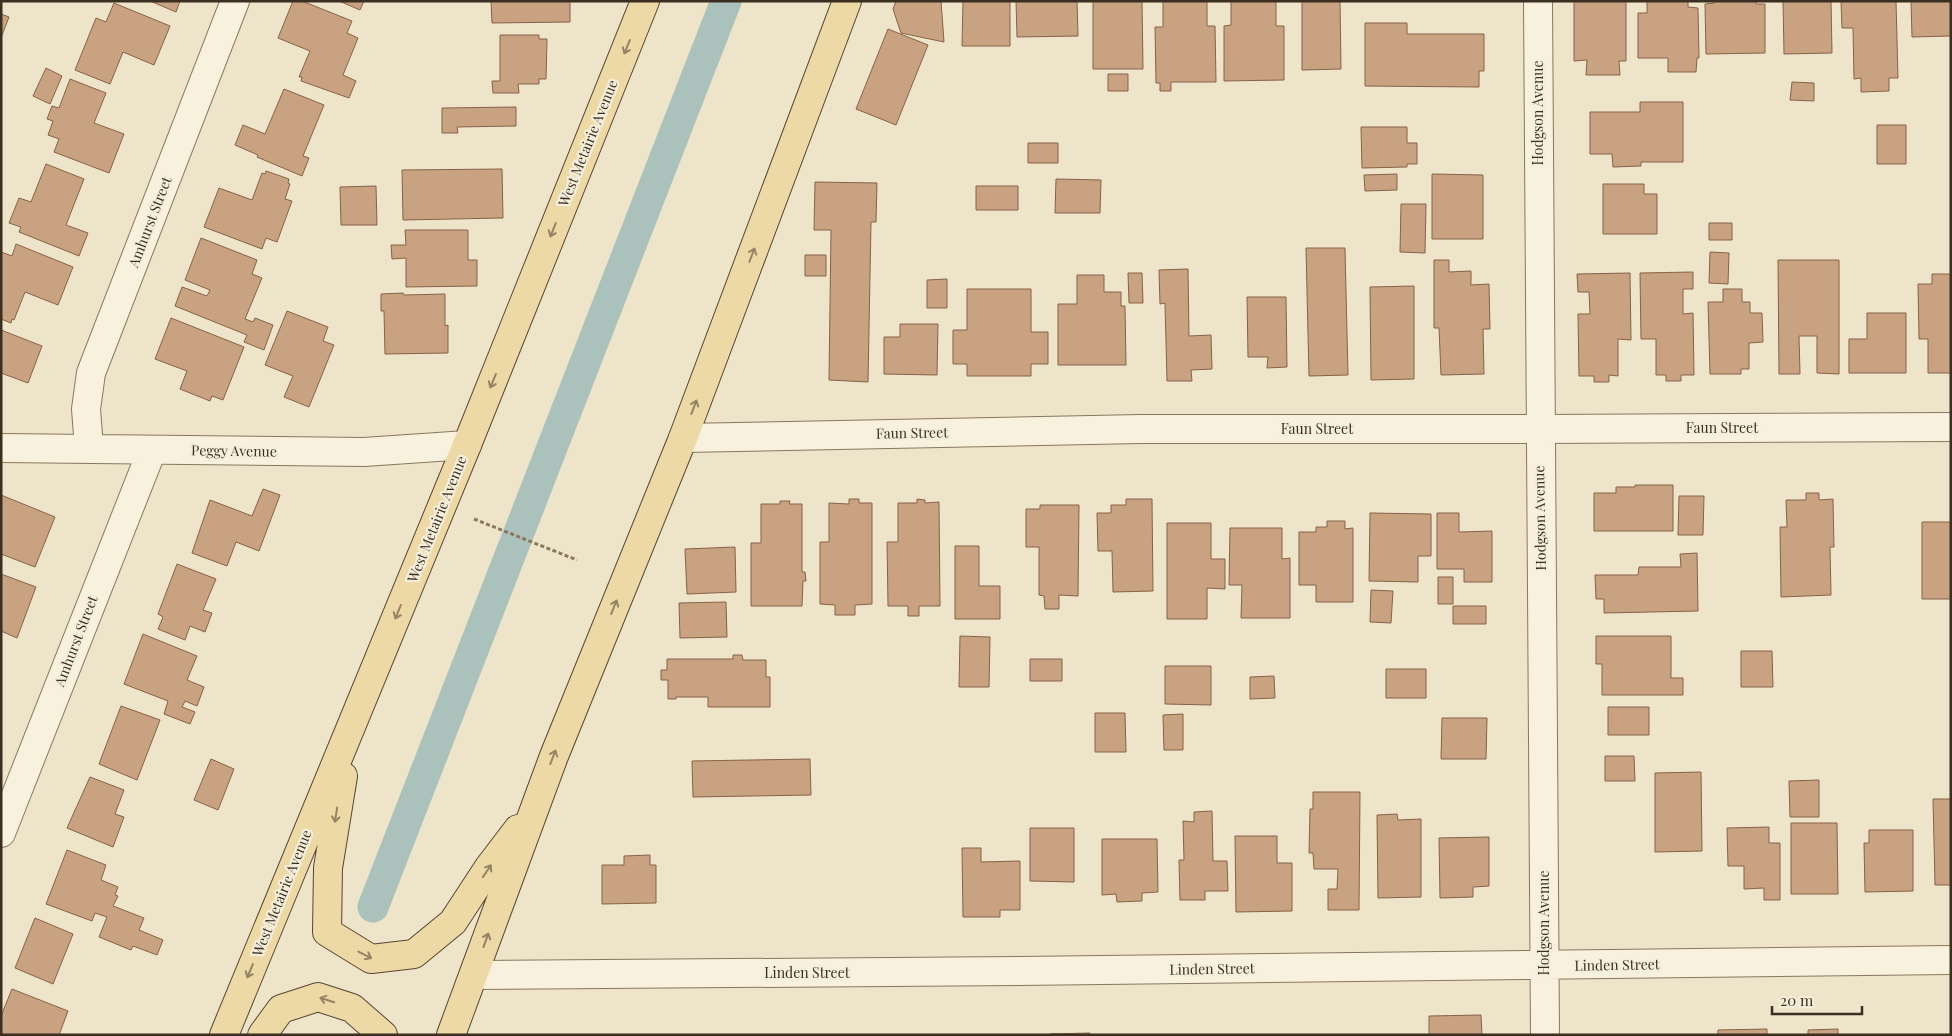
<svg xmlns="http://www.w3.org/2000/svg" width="1952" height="1036" font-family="'Playfair Display',serif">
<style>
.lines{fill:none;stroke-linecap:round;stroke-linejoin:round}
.canal{stroke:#abc2bc;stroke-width:31}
.building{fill:#c9a282;stroke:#876246}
.minor-casing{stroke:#89775f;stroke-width:30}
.major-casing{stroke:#584533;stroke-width:30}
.path{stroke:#89775f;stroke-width:3;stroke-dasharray:4 2.5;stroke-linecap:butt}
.minor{stroke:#f8f1de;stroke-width:28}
.major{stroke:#edd9a5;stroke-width:28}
.oneway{stroke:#948464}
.labels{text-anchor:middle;stroke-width:4.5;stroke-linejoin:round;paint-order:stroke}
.street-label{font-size:14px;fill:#3b2f22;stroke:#f5eeda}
</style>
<rect width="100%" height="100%" fill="#ede4ca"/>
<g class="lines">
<path class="canal" d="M373,907L726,1"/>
</g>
<path class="building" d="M150,1H180L176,12Z
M293,1H302L352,21L347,33L358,38L343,75L356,81L349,98L301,81L302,77H299L310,51L278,38Z
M339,1H364L360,10Z
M491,1H570V22L492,23Z
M896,1H941L944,42L901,33L893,9Z
M1010,1V46H962L963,1Z
M1016,1H1077L1078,36L1017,37Z
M1093,1H1142L1143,69H1093Z
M1163,1H1207V26H1215L1216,82H1171V91H1160V83H1156L1155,27H1163Z
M1231,1H1276V26H1284V80L1224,81V26L1231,25Z
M1302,1H1340L1341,69L1302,70Z
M1574,1H1626V61H1619L1620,75H1586L1587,60L1574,61Z
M1647,1H1688V7L1698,8L1699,58H1697L1696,72H1668V58H1638V13H1647Z
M1714,1H1756V4H1765V53L1706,54L1705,4L1714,3Z
M1783,1H1831L1832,53L1784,54Z
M1841,1H1896L1898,78H1889V91L1861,92V78L1854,79L1853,28H1842Z
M1911,1H1951V36L1912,37Z
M114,3L170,26L154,65L123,52L110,84L75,70L96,18L106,22Z
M1,14L9,17L1,38Z
M1365,23H1407V34H1484V71H1479V87L1365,86Z
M888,29L928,45L896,125L856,109Z
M500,35H539V39H547L546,79H539V84H518L519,93H493L492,81H500Z
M46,68L62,76L50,104L33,96Z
M1108,74H1128V91H1108Z
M70,79L106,93L94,123L124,134L109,173L54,152L59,139L48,135L53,121L47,119L52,106L59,108Z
M1792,82L1814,83V101L1790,100Z
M284,89L324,105L303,156L309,158L302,176L257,157L258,155L235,145L243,125L265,134Z
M1640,102H1683V162H1641V166L1613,167L1612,154H1590V112H1640Z
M516,107V126L457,127L458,133H442V108Z
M1877,125H1906V164H1877Z
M1361,127H1407V143H1417V164H1407V167L1362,168Z
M1028,143H1058V163H1028Z
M46,164L84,179L66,225L88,233L79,256L19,232L21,227L9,223L19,198L31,202Z
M502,169L503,218L403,220L402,170Z
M266,171L289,179L288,183L290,184L285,199L292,201L277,242L266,238L262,249L204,227L219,188L252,200L262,173L265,174Z
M1397,174V190L1365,191L1364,175Z
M1432,174L1483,175V239H1432Z
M1056,179L1101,180L1100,213H1055Z
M815,182L877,183L876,222H871L868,382L829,380L831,230H814Z
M1603,184H1644V194H1657V234H1603Z
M376,186L377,225H341L340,187Z
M976,186H1018V210H976Z
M1401,204H1426L1425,253L1400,252Z
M1709,223H1732V240H1709Z
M405,230H468V260H477V286L406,287V258L392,259L391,245H406Z
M201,238L257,260L252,274L262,278L245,319L253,322L255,318L273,325L264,350L244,342L247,335L175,306L182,287L207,296L210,290L185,280Z
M16,244L73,267L58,305L25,292L14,320L12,319L11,323L1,319V252L12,256Z
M1306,248H1345L1348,375L1309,376Z
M1710,252L1729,253L1728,284L1709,283Z
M805,255H826V276H805Z
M1434,260H1449V272L1471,271V285L1489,284L1490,329H1483L1484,374L1441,375L1439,328H1434Z
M1778,260H1839V374L1817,373V336H1799L1800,374H1779Z
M1188,269L1189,336L1211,335L1212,369L1191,370L1192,381H1167L1165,303L1160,304L1159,270Z
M1693,272V289H1683V314L1693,313L1694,375H1681V381H1666V375H1656V339H1641L1640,273Z
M1128,273H1142L1143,303H1129Z
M1630,273L1631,340L1618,339V376L1609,375V382H1594V376H1579L1578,314H1590L1589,292H1578L1577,274Z
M1932,274H1951V373H1928V339H1919L1918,284H1932Z
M1077,275H1104V292H1121V306H1125L1126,365H1058V304H1077Z
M947,279V308H927V280Z
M1414,286V379L1371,380L1370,287Z
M967,289H1031V332H1048V364H1031V376H967V364H953V330H967Z
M1723,289H1742V302H1750V313H1762L1763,342L1749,343V369H1741V374H1710L1708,302H1723Z
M403,293L404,295L445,294V326L448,325V353L385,354L384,311H381V294Z
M1247,297H1286L1287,367L1267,368L1268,357H1248Z
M287,311L328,327L323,341L334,345L309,407L284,397L293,376L265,365Z
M1867,313H1906V373H1849V339H1867Z
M171,318L244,347L223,400L212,396L210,401L180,389L187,371L155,359Z
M900,324H938L937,375L884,374V337H900Z
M1,330L42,346L28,383L1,373Z
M1635,485H1673V531H1594V493H1616V487H1635Z
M263,489L280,495L259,551L236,542L227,566L192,553L210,500L252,516Z
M1806,493H1819V500L1833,499L1834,547H1830L1831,595L1781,597L1780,527H1787L1786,500H1806Z
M1,495L55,517L35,567L1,554Z
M1679,496H1704L1703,535H1678Z
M849,499H859V503H872V604L855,605V615H835V605L820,604V542H829V503L849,504Z
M917,499L925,500V503L939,502L940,606H919V616H908V606H888L887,542H898V503H917Z
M1126,499H1152L1153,591L1113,592L1112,551H1098L1097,513H1111V505H1126Z
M780,501H790L789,504H802V572H805L806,581H803L802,606H751V543H761V504H780Z
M1040,505H1079L1078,596L1059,595V609H1045L1044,596L1039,595V547H1026V509H1040Z
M1370,513L1431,514V556H1418V582L1369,581Z
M1437,513H1459V532L1492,531V582H1464V569H1437Z
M1327,521H1345V529L1353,528V602H1316V585H1299V532H1316V527H1327Z
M1922,522H1951V599H1922Z
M1167,523H1211V559H1225V589L1207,588V619H1167Z
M1230,528H1282V559L1290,558V618H1241L1242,585H1229Z
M955,546H979V586H1000V619H955Z
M735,547L736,592L687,594L685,549Z
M1697,553L1698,611L1604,613V599H1596L1595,575H1638L1639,567H1681L1680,554Z
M177,564L216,579L203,610L212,613L205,632L190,626L185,640L158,629L163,617L158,614Z
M1,574L36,587L17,638L1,631Z
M1438,577H1453V604H1438Z
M1371,590L1393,591L1391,623L1370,622Z
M726,602L727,637L680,638L679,603Z
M1453,606H1486V624H1453Z
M143,634L197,656L187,680L204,687L197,706L185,701L182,707L195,712L190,724L164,714L168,701L124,684Z
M960,636L990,637L989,687H959Z
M1596,636H1671V678H1683V695H1602V664H1596Z
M1741,651H1772L1773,687H1741Z
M733,655H742L743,660H766V677H770V707H708V697H676V699H668V680H661V670H667V659H733Z
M1030,659H1062V681H1030Z
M1165,666H1211V705L1165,704Z
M1386,669H1426V698H1386Z
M1274,676L1275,698L1250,699V677Z
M121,706L160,720L137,780L99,764Z
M1608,707H1649V735H1608Z
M1095,713H1125L1126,752H1095Z
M1183,714V750H1164L1163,715Z
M1442,718H1487L1486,759H1441Z
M1605,756H1634L1635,781H1605Z
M211,759L234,769L218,810L194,800Z
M810,759L811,795L693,797L692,761Z
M1701,772L1702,851L1655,852V773Z
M90,777L124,790L115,814L124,817L113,847L67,828Z
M1819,780V817H1790L1789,781Z
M1313,792H1360L1359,910H1328V889H1337L1338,869H1314L1313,853H1309L1310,809H1313Z
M1933,799H1951V885H1935Z
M1212,811L1213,861H1227L1228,891H1205V900H1180L1179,860H1184L1183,821L1194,822V812Z
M1397,814L1398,820L1421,819V897L1378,898L1377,815Z
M1791,823H1837L1838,894H1791Z
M1769,827V843H1780V900H1764V888L1744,889V866H1728L1727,828Z
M1030,828H1074V882L1030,881Z
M1869,830H1913V891L1865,892L1864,843H1869Z
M1235,836H1277V863H1292V911L1236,912Z
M1489,837V886L1473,887V897L1440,898L1439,838Z
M1102,839H1157L1158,892L1142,893V901L1117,902L1116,894L1102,895Z
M962,848H981V862L1020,861V910H1000V917H963Z
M67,850L106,865L101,880L118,887L115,895L118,896L113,906L144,918L139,930L163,940L157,955L133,946L131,950L99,937L107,917L95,913L92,921L46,904Z
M650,855V865H656V903L602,904V865H624V856Z
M35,918L73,934L53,984L15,968Z
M12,989L68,1011L59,1035H1V1016Z
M1481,1015L1482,1035H1429V1016Z
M1767,1029V1035H1718V1030Z
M1838,1029V1035H1808V1030Z
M1090,1033V1035L1050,1034Z"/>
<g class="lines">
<g class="minor-casing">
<path id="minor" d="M1538,1L1545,1035
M683,438L1141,429H1540L1951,427
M1,448L364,452L467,445
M89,448L86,409L91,373L235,1
M1,833L152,450
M474,975L1018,971L1951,960"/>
</g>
<g class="major-casing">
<path id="major" d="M343,776L328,868L327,932L371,959L414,954L453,922L489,867L518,829
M224,1035L467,445L645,1
M262,1035L281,1009L318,997L352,1008L383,1035
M451,1035L554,756L683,438L847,1"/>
</g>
<path class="path" d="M474,519L577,560"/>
<use href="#minor" class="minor"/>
<use href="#major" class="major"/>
</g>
<defs><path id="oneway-shaft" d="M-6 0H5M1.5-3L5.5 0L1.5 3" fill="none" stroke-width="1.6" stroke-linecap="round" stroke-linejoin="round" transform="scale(1.25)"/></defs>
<g class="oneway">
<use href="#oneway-shaft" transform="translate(627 47) rotate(112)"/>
<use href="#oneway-shaft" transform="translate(553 230) rotate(112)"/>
<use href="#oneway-shaft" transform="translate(752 255) rotate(-69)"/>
<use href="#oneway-shaft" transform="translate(493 381) rotate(112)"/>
<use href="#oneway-shaft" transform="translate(694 407) rotate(-69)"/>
<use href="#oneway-shaft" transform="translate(614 607) rotate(-68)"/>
<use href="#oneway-shaft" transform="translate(398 612) rotate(112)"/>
<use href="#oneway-shaft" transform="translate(553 757) rotate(-69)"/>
<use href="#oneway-shaft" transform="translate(336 815) rotate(99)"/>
<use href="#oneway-shaft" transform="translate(487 871) rotate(-56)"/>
<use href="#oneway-shaft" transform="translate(486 940) rotate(-70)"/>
<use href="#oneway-shaft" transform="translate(365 955) rotate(27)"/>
<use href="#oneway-shaft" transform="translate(250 971) rotate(113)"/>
<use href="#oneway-shaft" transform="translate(327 1000) rotate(-162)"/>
</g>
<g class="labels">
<g class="street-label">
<text transform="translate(1538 113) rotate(-90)" y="5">Hodgson Avenue</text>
<text transform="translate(588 143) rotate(-68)" y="5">West Metairie Avenue</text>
<text transform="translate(150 222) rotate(-69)" y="5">Amhurst Street</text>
<text x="1722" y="433">Faun Street</text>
<text x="1317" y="434">Faun Street</text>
<text transform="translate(912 433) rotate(-1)" y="5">Faun Street</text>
<text transform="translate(234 451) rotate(1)" y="5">Peggy Avenue</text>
<text transform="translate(1540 518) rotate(-91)" y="5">Hodgson Avenue</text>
<text transform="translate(437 519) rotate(-68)" y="5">West Metairie Avenue</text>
<text transform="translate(76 641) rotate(-69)" y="5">Amhurst Street</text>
<text transform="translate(282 893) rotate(-68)" y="5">West Metairie Avenue</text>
<text transform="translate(1544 923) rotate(-90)" y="5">Hodgson Avenue</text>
<text transform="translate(1617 965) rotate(-1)" y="5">Linden Street</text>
<text transform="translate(1212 969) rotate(-1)" y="5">Linden Street</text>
<text x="807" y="978">Linden Street</text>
</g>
</g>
<rect width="1952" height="1036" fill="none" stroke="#3b2f22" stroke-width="5"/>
<path d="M1772 1006v8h90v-8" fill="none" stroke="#3b2f22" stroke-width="2.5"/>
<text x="1780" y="1006" font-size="15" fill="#3b2f22" stroke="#f5eeda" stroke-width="4" paint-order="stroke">20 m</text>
</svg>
